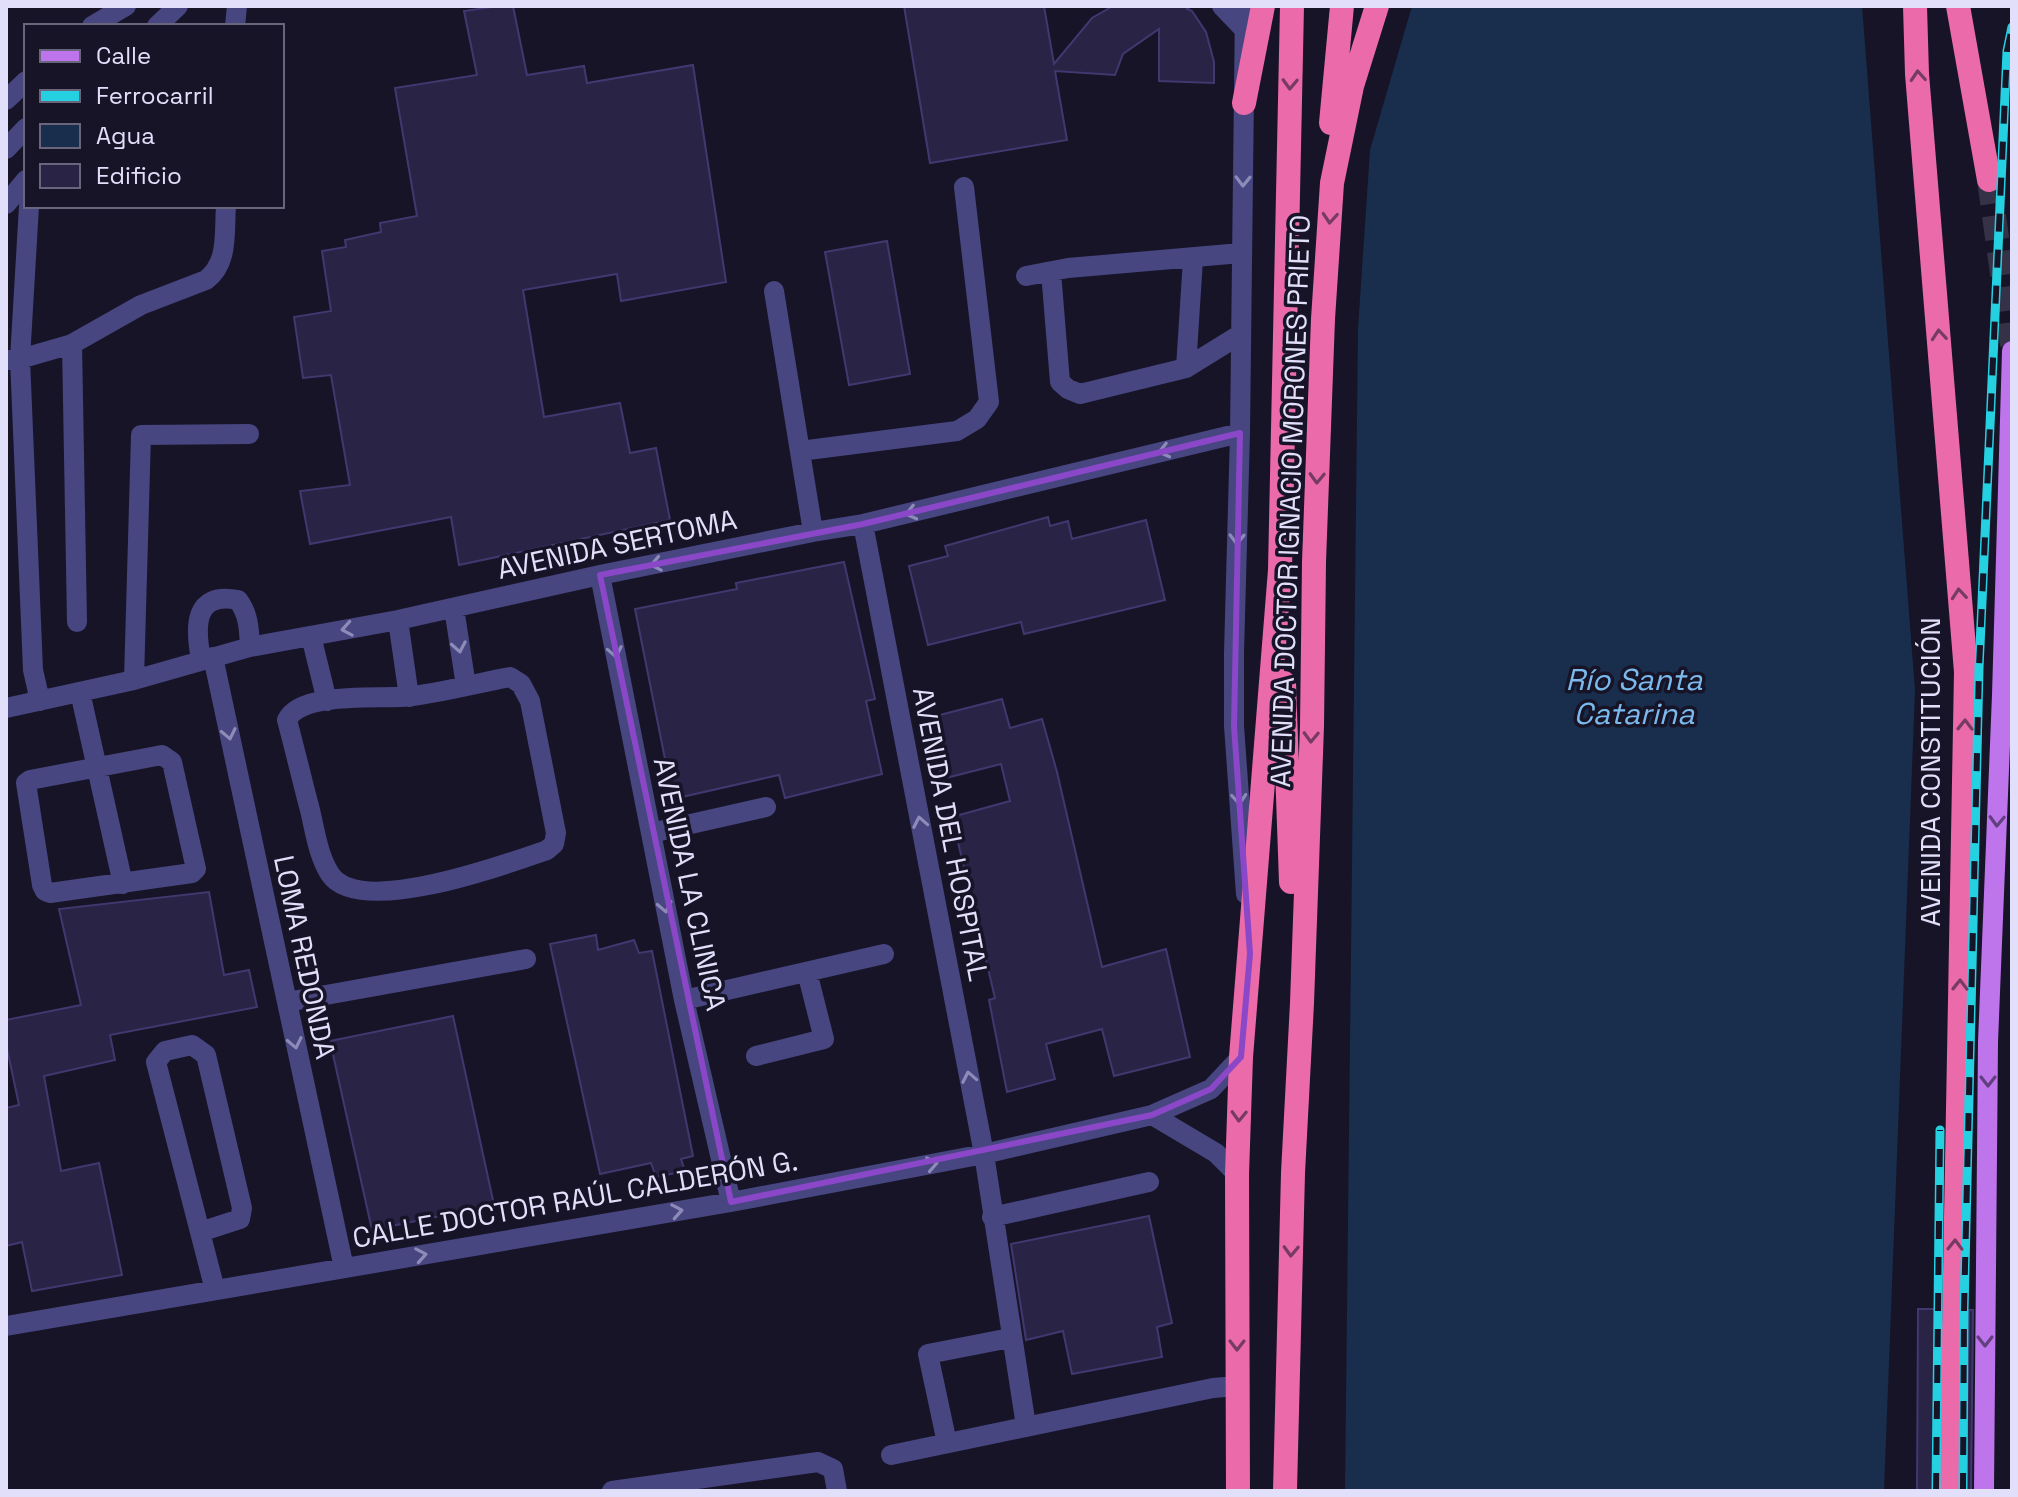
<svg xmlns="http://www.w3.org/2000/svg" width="2018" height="1497" font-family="'Space Grotesk',sans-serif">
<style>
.water{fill:#192e4c}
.building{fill:#292346;stroke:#42386f;stroke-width:2}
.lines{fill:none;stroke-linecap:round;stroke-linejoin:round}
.highway-tunnel{stroke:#353248;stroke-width:24;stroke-dasharray:24 12;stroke-linecap:butt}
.minor{stroke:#474680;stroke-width:20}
.major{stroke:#be75ec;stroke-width:20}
.highway{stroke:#ea6aaa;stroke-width:24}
.rail-casing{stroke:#25d1e1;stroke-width:9}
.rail{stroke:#171428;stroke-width:6;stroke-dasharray:18;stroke-linecap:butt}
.oneway{stroke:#763b62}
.oneway2{stroke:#8d8bb7}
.oneway3{stroke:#624080}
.marked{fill:none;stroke:#8a47c8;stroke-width:6;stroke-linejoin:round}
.labels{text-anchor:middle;stroke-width:7;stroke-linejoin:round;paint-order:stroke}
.street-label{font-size:28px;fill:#e2dffb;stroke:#171428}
.water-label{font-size:30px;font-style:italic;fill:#7bbaed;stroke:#171428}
</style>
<rect width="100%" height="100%" fill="#171428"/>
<path class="water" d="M1412,6H1862L1915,690L1884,1491H1345L1358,329L1370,150Z"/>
<path class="building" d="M499,6H513L527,75L584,66L587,83L693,65L726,282L621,301L617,274L523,290L544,417L620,403L630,453L656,448L670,520L459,565L451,517L310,544L300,491L350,485L331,375L303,378L294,317L331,311L322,251L346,247L345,240L381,232L380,223L417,216L395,88L477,75L464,11Z
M904,6H1044L1054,64L1092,18L1113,6H1191L1187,9L1192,11L1206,32L1214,62V83L1159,81V29L1123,54L1115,75L1055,71L1067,140L930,163Z
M887,241L910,374L849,385L825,252Z
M1048,517L1050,526L1068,521L1072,539L1146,520L1165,600L1024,634L1021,622L928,645L909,566L948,556L945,546Z
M844,562L875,699L866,701L882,774L785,798L779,775L673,799L635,609L737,589L736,583Z
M1002,699L1010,728L1042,719L1057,772L1102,967L1166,949L1190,1057L1114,1076L1102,1029L1046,1044L1055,1079L1007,1092L989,1000L995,998L952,817L1010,801L1001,764L942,779L928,718Z
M209,892L224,975L249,970L257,1007L110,1035L115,1060L44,1076L61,1171L99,1163L122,1275L32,1291L22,1242L6,1246V1108L19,1105L6,1044V1020L81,1005L59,909Z
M596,935L598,950L634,940L639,953L652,951L693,1156L681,1159L685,1171L656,1177L651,1163L600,1174L550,944Z
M453,1016L494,1205L372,1230L330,1041Z
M1149,1216L1172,1323L1157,1327L1162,1357L1072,1374L1063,1331L1026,1340L1011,1244Z
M1918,1309H1939L1936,1491H1917Z
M1969,1310H1973L1971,1491H1966Z"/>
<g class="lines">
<path class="highway-tunnel" d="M1989,180L2012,345"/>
<path class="minor" d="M1222,6L1244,29
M1245,6L1240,433L1234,653V726L1246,894
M92,26L126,6
M157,26L178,6
M235,26L237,6
M6,100L26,81
M6,149L26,128
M6,204L26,180
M29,206L20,359L33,670L40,701
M1051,272L1060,382L1068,389L1080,394L1186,368L1193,259
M1026,276L1068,268L1241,253
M774,291L813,532
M72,344L77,622
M6,360L20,359L72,344L141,305L206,280C229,263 224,232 226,206
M1186,368L1241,334
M800,451L957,431L977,419L989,402L964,187
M863,524L984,1154L1026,1426
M600,575L684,1000L731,1202
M454,608L466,686
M398,620L409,697
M311,636L327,701
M213,657L344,1268
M201,659C195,628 193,591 238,600C249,615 249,629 250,647
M510,677L521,684L530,701L556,833L554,844L547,850C507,864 359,918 330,874C318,855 315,831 310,810C302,780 295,750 287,720C302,690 383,700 412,696C445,692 477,683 510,677Z
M134,680L141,435L249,434
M80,692L123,884
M6,708L134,680L250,647L398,620L600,575L813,532L863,524L1240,433
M162,755L172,762L196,869L192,873L50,893L45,891L42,885L26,783L30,780Z
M651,833L766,807
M684,1000L884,954
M287,1002L526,959
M756,1056L824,1039L807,972
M1152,1115L1216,1153L1237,1174
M992,1217L1149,1182
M200,1232L240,1219L242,1208L206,1055L192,1045L165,1051L156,1062L207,1259L215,1290
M6,1326L731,1202L984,1154L1152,1115L1211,1089L1241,1057
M947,1443L928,1354L1010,1338
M891,1455L1213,1388L1237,1386
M612,1491L818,1462L833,1469L837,1491"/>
<path class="major" d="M1984,1491L1988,1042L2002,695L2012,351"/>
<path class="highway" d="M1915,6L1917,74L1966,672L1951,1491
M1958,6L1989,180
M1244,103L1263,6
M1331,123L1342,6
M1284,683L1291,882
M1238,1491L1237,1174L1241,1057L1280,570L1292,6
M1285,1491L1293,1173L1302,1003L1312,726L1314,562L1323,319L1332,183L1352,86L1377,6"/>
<g class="rail-casing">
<path id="rail" d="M1936,1491L1940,1130
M1963,1491L1964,1310L1979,668L2007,51L2012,27"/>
</g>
<use href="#rail" class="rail"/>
</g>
<defs><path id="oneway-chevron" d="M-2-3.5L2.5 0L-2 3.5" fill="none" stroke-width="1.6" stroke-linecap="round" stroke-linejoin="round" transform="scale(2)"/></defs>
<g class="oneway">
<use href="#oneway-chevron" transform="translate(1918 76) rotate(-94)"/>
<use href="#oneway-chevron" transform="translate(1290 84) rotate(92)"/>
<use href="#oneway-chevron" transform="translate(1330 218) rotate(94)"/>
<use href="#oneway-chevron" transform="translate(1939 335) rotate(-95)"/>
<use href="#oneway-chevron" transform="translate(1317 478) rotate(92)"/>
<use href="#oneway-chevron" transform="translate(1959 594) rotate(-95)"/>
<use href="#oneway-chevron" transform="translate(1965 725) rotate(-89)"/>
<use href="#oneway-chevron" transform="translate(1311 737) rotate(92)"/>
<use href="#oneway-chevron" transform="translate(1960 985) rotate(-89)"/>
<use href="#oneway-chevron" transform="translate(1239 1116) rotate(92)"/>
<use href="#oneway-chevron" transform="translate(1955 1245) rotate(-89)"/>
<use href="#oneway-chevron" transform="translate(1291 1251) rotate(92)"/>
<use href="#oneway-chevron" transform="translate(1237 1345) rotate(90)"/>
</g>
<g class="oneway2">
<use href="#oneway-chevron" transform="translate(1243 181) rotate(91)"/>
<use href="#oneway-chevron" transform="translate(1164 451) rotate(166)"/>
<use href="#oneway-chevron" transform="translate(911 513) rotate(166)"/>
<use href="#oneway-chevron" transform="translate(1237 539) rotate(91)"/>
<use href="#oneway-chevron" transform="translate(656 564) rotate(169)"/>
<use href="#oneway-chevron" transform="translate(347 629) rotate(170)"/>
<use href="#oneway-chevron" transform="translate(459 647) rotate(80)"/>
<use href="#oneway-chevron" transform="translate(615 652) rotate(79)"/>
<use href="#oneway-chevron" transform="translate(229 734) rotate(78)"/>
<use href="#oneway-chevron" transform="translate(1239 799) rotate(86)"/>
<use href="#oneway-chevron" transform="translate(920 822) rotate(-101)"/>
<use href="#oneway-chevron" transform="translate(665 907) rotate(78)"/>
<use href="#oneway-chevron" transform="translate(295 1043) rotate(78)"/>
<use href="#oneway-chevron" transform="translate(969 1077) rotate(-101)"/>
<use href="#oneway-chevron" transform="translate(932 1164) rotate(-11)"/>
<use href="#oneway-chevron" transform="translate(677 1211) rotate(-10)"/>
<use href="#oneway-chevron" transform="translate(421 1255) rotate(-10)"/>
</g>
<g class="oneway3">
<use href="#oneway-chevron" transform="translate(1997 821) rotate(92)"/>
<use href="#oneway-chevron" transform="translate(1988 1081) rotate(90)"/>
<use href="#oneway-chevron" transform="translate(1985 1341) rotate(90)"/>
</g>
<path class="marked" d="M1240,433L1234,726L1250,954L1241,1057L1211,1089L1152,1115L731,1202L600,575L863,524Z"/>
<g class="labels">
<g class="street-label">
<text transform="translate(1290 501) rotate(-88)" y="10">AVENIDA DOCTOR IGNACIO MORONES PRIETO</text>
<text transform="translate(617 544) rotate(-12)" y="10">AVENIDA SERTOMA</text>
<text transform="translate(1930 772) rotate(-90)" y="10">AVENIDA CONSTITUCIÓN</text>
<text transform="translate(951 834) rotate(79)" y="10">AVENIDA DEL HOSPITAL</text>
<text transform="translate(690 884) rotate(78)" y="10">AVENIDA LA CLINICA</text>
<text transform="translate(305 957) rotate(78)" y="10">LOMA REDONDA</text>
<text transform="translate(575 1199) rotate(-10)" y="10">CALLE DOCTOR RAÚL CALDERÓN G.</text>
</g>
<g class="water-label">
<text x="1634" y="690">Río Santa<tspan x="1634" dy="34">Catarina</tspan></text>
</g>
</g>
<rect width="2018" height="1497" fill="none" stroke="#e2dffb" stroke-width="16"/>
<rect x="24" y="24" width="260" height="184" fill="#171428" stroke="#68657c" stroke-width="2"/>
<rect x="40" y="50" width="40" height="12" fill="#be75ec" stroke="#68657c" stroke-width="2"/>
<text x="96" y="64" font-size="24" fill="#e2dffb">Calle</text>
<rect x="40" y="90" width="40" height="12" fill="#25d1e1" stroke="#68657c" stroke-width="2"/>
<text x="96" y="104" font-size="24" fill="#e2dffb">Ferrocarril</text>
<rect x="40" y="124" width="40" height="24" fill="#192e4c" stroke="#68657c" stroke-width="2"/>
<text x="96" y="144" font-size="24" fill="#e2dffb">Agua</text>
<rect x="40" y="164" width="40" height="24" fill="#292346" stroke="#68657c" stroke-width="2"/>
<text x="96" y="184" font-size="24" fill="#e2dffb">Edificio</text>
</svg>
